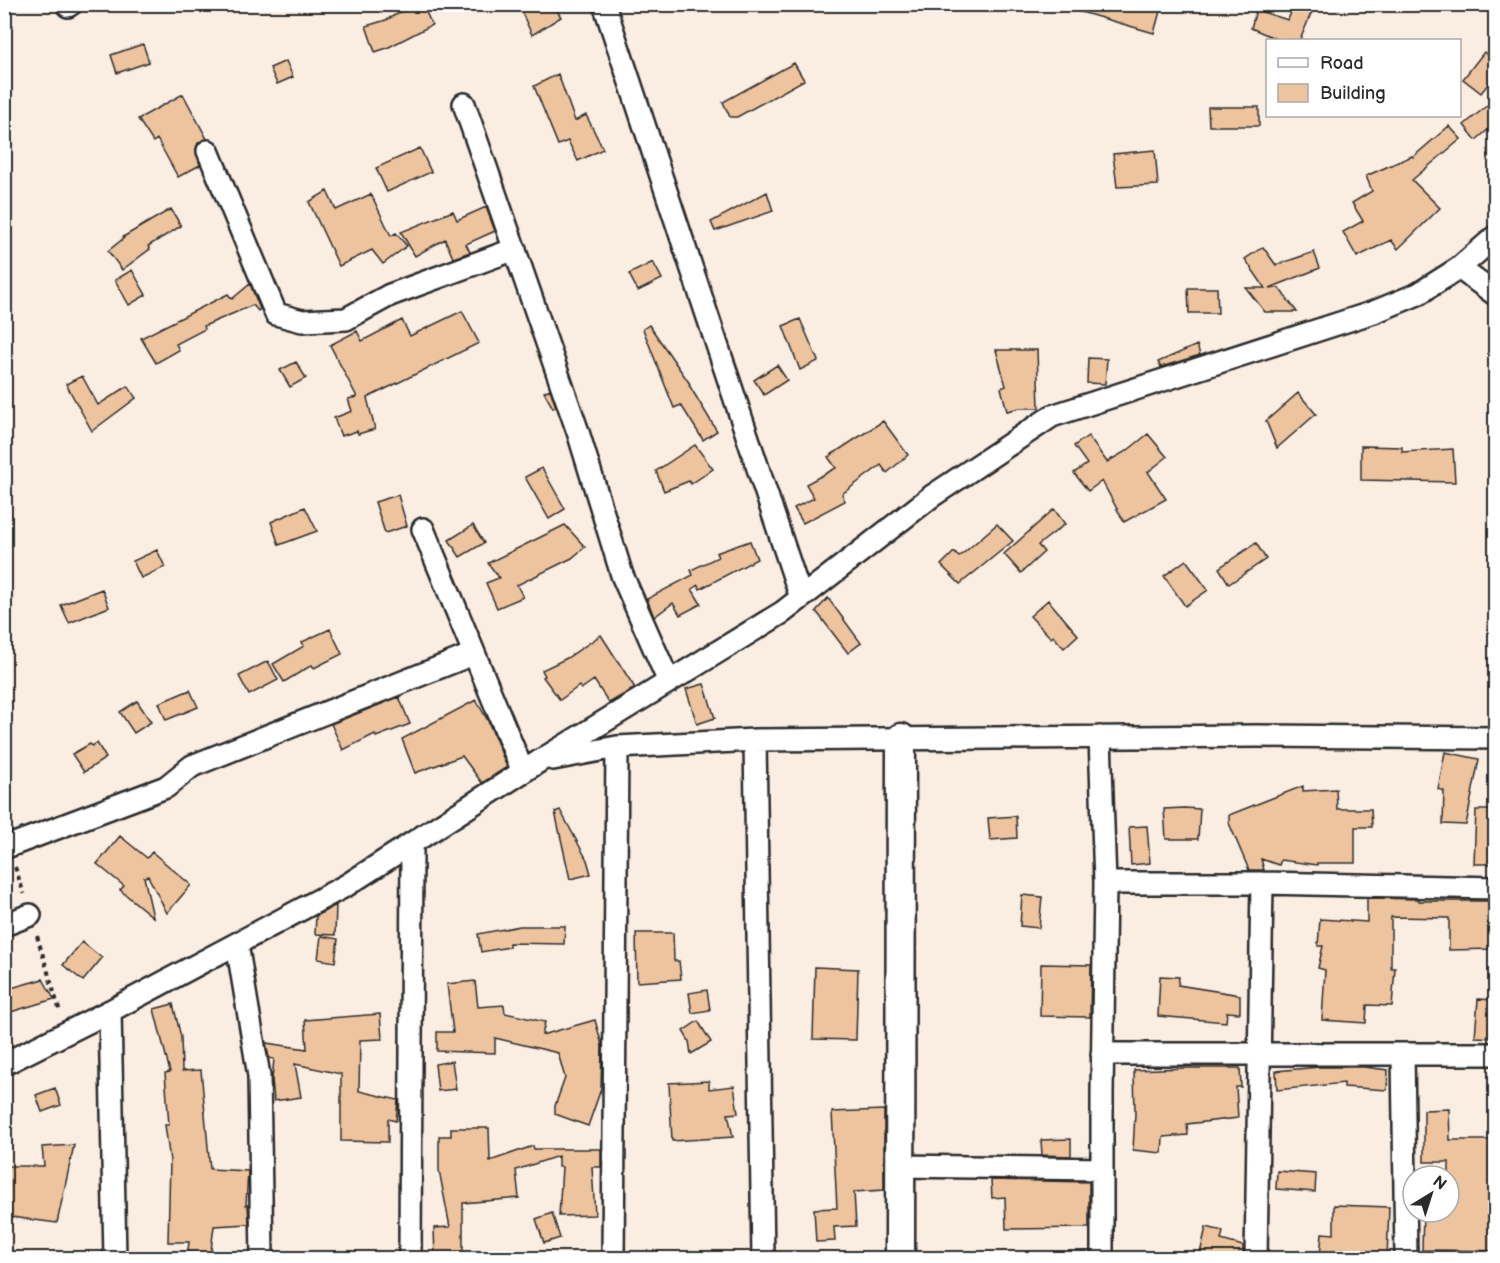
<svg xmlns="http://www.w3.org/2000/svg" width="1500" height="1263" font-family="'Balsamiq Sans',sans-serif">
<style>
.building{fill:#eec49e;stroke:#2b2b2b;stroke-width:1.5}
.lines{fill:none;stroke-linecap:round;stroke-linejoin:round}
.street-casing{stroke:#2b2b2b;stroke-width:26}
.secondary-casing{stroke:#2b2b2b;stroke-width:33}
.path{stroke:#2b2b2b;stroke-width:4;stroke-dasharray:4.5 4.5;stroke-linecap:butt}
.street{stroke:#fff;stroke-width:21}
.secondary{stroke:#fff;stroke-width:28}
</style>
<rect width="100%" height="100%" fill="#faede2"/>
<filter id="ink" filterUnits="userSpaceOnUse"><feTurbulence type="fractalNoise" baseFrequency=".0167" numOctaves="2"/><feDisplacementMap in="SourceGraphic" scale="12" xChannelSelector="R" yChannelSelector="G"/><feConvolveMatrix kernelMatrix="1 2 1 2 8 2 1 2 1" color-interpolation-filters="sRGB"/></filter>
<g filter="url(#ink)">
<path class="building" d="M415,4H422L432,25L387,48L375,52L366,26L386,20Z
M518,4H553L561,17L532,35Z
M1075,4H1162L1154,33L1074,10Z
M1294,4H1315L1300,40H1279L1251,28L1256,10L1288,20Z
M143,44L149,62L117,73L111,55Z
M1484,52L1496,61V74L1481,93L1463,79Z
M286,61L293,77L277,84L270,68Z
M794,63L804,80L737,117H730L723,102Z
M558,74L575,121L586,115L603,149L578,161L568,141L558,145L534,86Z
M183,94L207,139L198,143L196,149L200,165L178,177L157,139L153,142L138,119Z
M1496,98V123L1476,140L1464,125Z
M1208,107H1259V126H1209Z
M1449,126L1461,139L1412,180L1440,208L1398,249L1391,240L1357,257L1343,232L1363,221L1352,203L1372,191L1366,176L1412,156L1413,157Z
M420,148L431,172L387,192L376,168Z
M1155,150L1158,185L1117,187L1113,154Z
M327,191L336,210L371,194L391,236L396,233L407,246L383,264L372,250L339,266L309,202Z
M767,192L773,211L715,231L711,222Z
M486,207L495,231L466,244L470,252L453,258L445,239L415,256L401,232L453,211L457,220Z
M171,209L181,226L148,246L150,249L122,270L108,251L124,238L123,237Z
M1263,247L1276,265L1314,252L1320,268L1270,288H1279L1297,312H1265L1246,288H1265L1245,259Z
M653,262L662,279L638,291L629,274Z
M132,270L146,295L129,305L115,280Z
M250,284L260,309L258,311L253,305L204,326L205,329L176,344L179,350L156,363L141,338L228,294L232,299Z
M1188,288H1217L1218,313H1189Z
M462,311L479,343L367,398L375,429L358,434L357,431L341,436L334,418L352,411L348,399L357,397L330,345L357,331L362,341L402,320L410,336Z
M800,319L818,361L800,370L783,326Z
M649,325L690,384L689,385L717,431L703,440L681,405L674,408L643,329Z
M1197,345L1200,355L1161,367L1158,362Z
M996,350H1037L1039,408H1020L1007,411L1001,388L1006,386Z
M1088,358L1107,359L1105,384L1087,383Z
M296,362L306,378L290,387L280,370Z
M777,365L787,380L764,395L754,380Z
M82,376L98,405L128,386L136,398L92,431L66,384Z
M550,389L556,407L553,408L544,392Z
M1298,393L1316,414L1277,448L1266,421Z
M883,421L908,455L887,473L881,465L842,494L845,501L803,523L794,508L814,498L806,484L836,468L828,457Z
M1148,434L1167,457L1148,472L1166,499L1124,522L1102,481L1088,491L1074,473L1087,464L1074,446L1088,436L1107,462L1128,450Z
M695,445L713,469L691,484L689,481L664,491L656,471Z
M1361,446L1402,447V452L1453,449L1455,482L1361,480Z
M542,468L565,509L549,519L525,477Z
M398,495L407,526L385,533L375,502Z
M305,507L317,531L279,545L271,522Z
M1054,509L1065,524L1038,545L1044,552L1021,573L1004,554Z
M997,524L1013,541L960,584L941,565L954,552L959,557Z
M473,525L484,543L460,557L449,540Z
M565,525L585,547L572,558L517,585L523,597L497,608L486,583L499,578L488,563Z
M750,541L757,559L700,589L698,585L692,589L701,604L680,615L673,603L654,617L647,599L693,575L691,570L718,557L716,553Z
M1256,543L1266,559L1229,584L1219,568Z
M157,550L165,567L141,578L133,561Z
M1186,560L1208,590L1185,606L1164,576Z
M102,589L109,607L69,623L61,605Z
M828,598L861,643L848,653L816,611Z
M1048,600L1078,635L1064,648L1053,636L1051,638L1030,616Z
M330,629L342,654L314,668L312,665L284,682L273,664L304,646L302,642Z
M601,635L635,688L609,703L594,680L581,689L579,686L560,700L543,677L545,676L542,670L567,658Z
M268,661L278,680L249,695L239,676Z
M704,684L715,718L697,724L686,689Z
M190,690L198,707L166,720L159,703Z
M399,697L410,724L376,737L375,734L343,750L331,724Z
M476,700L488,721L507,767L482,783L462,756L415,773L402,739Z
M137,701L151,722L134,733L120,712Z
M97,743L106,758L84,772L72,754L90,744L92,746Z
M1445,752L1479,759L1466,825L1443,824L1444,791L1438,789Z
M1303,786V791L1336,789L1337,809H1371L1372,827H1355V863H1317V865L1281,860L1279,865L1261,859L1264,870H1249L1229,823V815Z
M1184,808L1200,809L1198,839H1166L1164,809Z
M560,810L587,860L591,874L570,879L555,812Z
M1476,810H1496V864H1474Z
M1016,816L1017,838L990,840L988,818Z
M1147,826L1150,863L1131,865L1129,827Z
M120,836L147,858L152,852L191,885L167,913L148,876L144,877L153,917L120,890L124,886L97,864Z
M1022,895L1042,897L1039,928L1020,926Z
M1367,898L1419,899V901H1492L1493,949L1449,950V918L1391,917V968H1395L1392,1006L1367,1005L1366,1023L1322,1020L1325,970L1318,968L1323,946H1318L1320,919L1367,922Z
M336,905L335,935L315,934L316,916Z
M520,926H565L564,944L509,943V947L481,952L478,934Z
M636,933H673L674,961H679L681,979L637,982Z
M321,936L338,939L335,962L318,959Z
M82,942L102,958L83,981L63,965Z
M1041,964L1091,965L1090,1017L1040,1016Z
M815,967L858,969L856,1040L813,1039Z
M1160,976L1179,977L1178,985L1240,995V1013L1227,1012L1226,1022L1158,1016Z
M43,979L54,999L4,1014V990Z
M475,981L478,1007L504,1005L505,1013L545,1022L542,1035L595,1020L602,1045L601,1089L588,1126L555,1114V1106L565,1078L558,1053L495,1038V1053L437,1051V1032H453L447,984Z
M707,990L710,1010L692,1013L689,993Z
M1478,999L1496,1000V1038L1475,1037Z
M173,1004L181,1037L182,1071L201,1070L210,1169L248,1171L246,1205H248L249,1224L214,1226L210,1258H187L189,1242H168L170,1161L165,1125H169L165,1073L170,1072L154,1009Z
M380,1014L382,1039L360,1040L359,1091L398,1100L396,1121L388,1119V1142L341,1141V1074L295,1064L301,1097L274,1101L272,1079L274,1059L269,1058L266,1043L307,1049L305,1020Z
M698,1021L711,1042L691,1054L689,1041L683,1031Z
M452,1061L456,1089L438,1091L435,1064Z
M1319,1067H1364L1388,1070L1387,1090L1344,1087V1083L1277,1090L1276,1071Z
M1186,1068H1240L1241,1087H1236L1238,1118L1187,1124L1188,1135L1163,1137L1162,1153L1133,1150L1135,1113L1134,1070Z
M709,1081V1089L734,1086L738,1113L728,1114L733,1137L672,1141L669,1083Z
M55,1088L61,1105L42,1112L36,1095Z
M1449,1109L1450,1140H1496V1251L1422,1250L1423,1212H1449V1162H1424V1110Z
M884,1110V1190L854,1192L856,1226L834,1227L835,1241L816,1242L814,1209L837,1208L832,1112Z
M451,1128H489L490,1161L533,1146L534,1149H601V1167H592L595,1215L559,1216L562,1167H558V1156L516,1170L519,1198L463,1203V1258H435L434,1228L450,1227L439,1170V1136H451Z
M1071,1139V1156L1042,1155L1041,1140Z
M74,1145L57,1223L4,1216V1166H44L42,1147Z
M1277,1171L1316,1174L1315,1192L1276,1189Z
M991,1180L1089,1182V1228L1006,1229L1005,1197L992,1198Z
M1334,1205L1389,1207L1387,1258H1320L1322,1233L1334,1234Z
M552,1213L560,1238L544,1243L536,1219Z
M1206,1227L1223,1231L1221,1240L1243,1246V1258H1221L1200,1254Z"/>
<g class="lines">
<g class="street-casing">
<path id="street" d="M604,4L801,598
M68,6L71,4
M464,104L578,432L622,575L669,682
M208,151L276,314L302,321L346,319L390,295L515,249
M1459,268L1496,295
M423,529L523,772
M1100,737L1105,883L1102,1094V1258
M755,740L763,1258
M553,759L617,747L755,740L1257,736L1496,738
M9,846L166,787L192,766L473,654
M1105,883H1262L1496,888
M4,925L30,915
M237,944L259,1076L262,1258
M110,1011L115,1258
M1102,1054H1496
M1403,1054L1406,1258
M4,1064L110,1011L347,885L538,762L783,612L932,496L1052,416L1374,312L1418,294L1459,268L1496,236
M899,1166L1102,1169
M410,1258L412,843
M613,1258L617,747
M1256,1258L1262,883"/>
</g>
<g class="secondary-casing">
<path id="secondary" d="M900,1258L901,738"/>
</g>
<path class="path" d="M15,867L24,894
M37,936L60,1012"/>
<use href="#street" class="street"/>
<use href="#secondary" class="secondary"/>
</g>
</g>
<rect width="1500" height="1263" fill="none" stroke="#fff" stroke-width="24"/>
<rect x="12" y="12" width="1476" height="1239" fill="none" stroke="#2b2b2b" stroke-width="2" filter="url(#ink)"/>
<rect x="1266" y="39" width="195" height="78" fill="#ffffff" stroke="#aaaaaa" stroke-width="1.5"/>
<rect x="1278" y="58" width="30" height="9" fill="#ffffff" stroke="#aaaaaa" stroke-width="1.5"/>
<text x="1320" y="69" font-size="18" fill="#2b2b2b">Road</text>
<rect x="1278" y="84" width="30" height="18" fill="#eec49e" stroke="#aaaaaa" stroke-width="1.5"/>
<text x="1320" y="99" font-size="18" fill="#2b2b2b">Building</text>
<g transform="translate(1431 1194) rotate(38)"><circle r="28" fill="#ffffff" stroke="#aaaaaa" stroke-width="1.5"/>
<path d="M0-4.5L10 22L0 15L-10 22Z" fill="#2b2b2b"/>
<text y="-9" font-size="16" font-weight="bold" text-anchor="middle" fill="#2b2b2b">N</text>
</g>
</svg>
